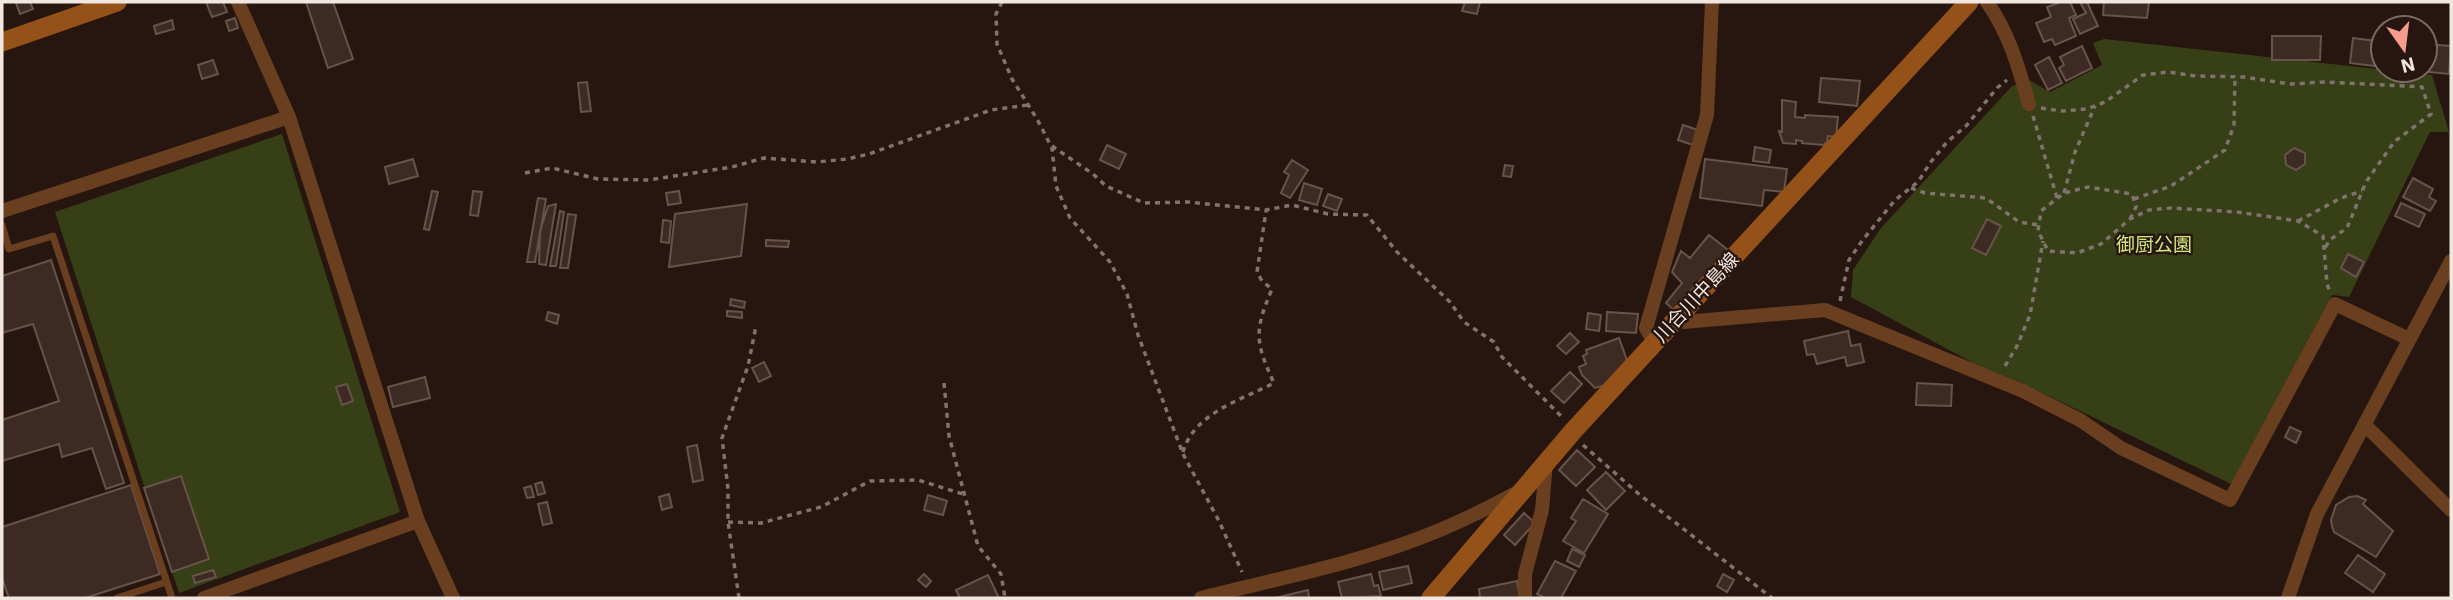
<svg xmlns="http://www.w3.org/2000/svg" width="2453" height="600" font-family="'IBM Plex Sans','Noto Sans JP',sans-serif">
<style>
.green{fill:#373f16}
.building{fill:#3d2b23;stroke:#67534a;stroke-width:2}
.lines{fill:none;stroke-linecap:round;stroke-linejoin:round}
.path{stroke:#80726c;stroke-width:3.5;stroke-dasharray:5 5;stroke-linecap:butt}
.lane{stroke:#693f1f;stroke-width:7}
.street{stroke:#693f1f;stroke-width:14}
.secondary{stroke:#955218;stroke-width:19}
.labels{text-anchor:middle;stroke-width:5;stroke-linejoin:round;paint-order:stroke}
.park-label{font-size:19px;fill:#d1e97f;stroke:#27160f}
.street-label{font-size:19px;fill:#f2e6e1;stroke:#27160f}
</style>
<rect width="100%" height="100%" fill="#27160f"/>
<path class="green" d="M2104,39L2432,75L2449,132H2430L2349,297L2332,295L2231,484L2020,382L1975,364L1851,297L1853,270L1881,228L2012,86L2029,80L2050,92L2102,65L2093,43Z
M282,134L400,512L179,593L55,212Z"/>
<path class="building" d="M18,2H30L33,9L20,14L16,3Z
M206,2H223L227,12L212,17Z
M306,2H333L353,59L328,68Z
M1465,2H1480L1477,14L1462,11Z
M2061,2H2070L2076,15L2069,18L2076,36L2055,45L2052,39L2044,42L2036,23L2051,17L2047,7Z
M2080,2H2087L2098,26L2080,34L2073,19L2086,13Z
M2104,2H2149L2147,18L2103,15Z
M235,18L238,28L229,31L226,21Z
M172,20L174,29L156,34L154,26Z
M2272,36H2321L2320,60H2272Z
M2353,38L2383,42V67L2350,63Z
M2425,44L2451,46L2449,74L2408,70H2425Z
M2082,46L2092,68L2066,81L2059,68L2064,65L2060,57Z
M2049,57L2062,83L2048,90L2035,65Z
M213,60L218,74L202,79L198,65Z
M1821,78L1860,81L1857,106L1819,102Z
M587,82L591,111L581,112L578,83Z
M1782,100L1796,102L1795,117L1805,118V115L1838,117L1836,137L1828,136L1827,142L1823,145L1802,143V141L1796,140V144L1783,143L1779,131L1782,132Z
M1683,125L1698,130L1693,145L1678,140Z
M1107,145L1126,154L1119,169L1100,160Z
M1755,147L1771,150L1769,163L1753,161Z
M2294,148L2305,153V164L2296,170L2286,165L2285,155Z
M413,159L418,176L389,184L385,167Z
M1705,159L1787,169L1784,192L1764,190L1762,206L1700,198Z
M1292,160L1308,170L1290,198L1281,193L1289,175L1284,172Z
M1505,165L1513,166L1511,177L1503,176Z
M2413,178L2433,189L2429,197L2436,201L2430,211L2403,197Z
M1304,183L1322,189L1317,205L1299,200Z
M432,191L438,192L429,230L424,229Z
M473,191L482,192L478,216L470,215Z
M679,191L681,203L668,205L666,193Z
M1328,194L1342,199L1337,211L1323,206Z
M538,198L546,199L535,262H527Z
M2401,203L2425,214L2419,227L2395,216Z
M556,204L546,265L539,264L540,231L548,206Z
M747,204L741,256L669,267L675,214Z
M560,211L564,212L556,266H550Z
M568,214L576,215L568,268H560Z
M1987,219L2001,226L1986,255L1972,248Z
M663,220L671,221L669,243L661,242Z
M1709,235L1728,250L1676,312L1666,303L1682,283L1672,272L1681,251L1690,258Z
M766,240L789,241L788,247L766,246Z
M2348,254L2364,262L2356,277L2341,268Z
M51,260L124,483L106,489L92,448L62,457L59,444L2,461V420L59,401L33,324L2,333V276Z
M731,299L745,302L744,308L730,305Z
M727,311L742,312V318L727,316Z
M548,312L559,315L557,324L546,320Z
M1607,312L1638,314L1636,333L1606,331Z
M1588,313L1601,315L1599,331L1586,329Z
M1848,331L1851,346L1860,344L1864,362L1847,366L1845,357L1817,364L1814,354L1807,355L1804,341Z
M1570,333L1579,342L1566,354L1557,346Z
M1619,338L1628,363L1606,385L1595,388L1582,375L1579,367L1586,364L1583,356L1587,354L1586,350Z
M764,362L771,376L759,382L752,368Z
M1570,372L1582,384L1564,403L1551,391Z
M425,377L430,398L393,407L388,387Z
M1917,383L1952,385L1951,406L1916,405Z
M347,384L353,401L342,405L336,387Z
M2290,427L2301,432L2296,443L2285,437Z
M697,445L703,480L693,482L687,447Z
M1577,450L1595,467L1576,486L1559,470Z
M1606,472L1625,491L1606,510L1587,490Z
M181,476L209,559L172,572L144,488Z
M542,482L545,493L538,495L535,484Z
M131,485L160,574L85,598H9L2,578V527Z
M531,486L534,497L527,498L524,488Z
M669,494L672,507L662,510L659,497Z
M928,495L947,501L943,515L924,510Z
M2357,496L2366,500L2363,504L2393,531L2376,557L2334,532L2332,526L2331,520L2336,505L2349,497Z
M1583,499L1608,514L1584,553L1563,541L1576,521L1571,518Z
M547,502L552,523L543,525L538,504Z
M1524,513L1535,523L1515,545L1504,535Z
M1572,549L1585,555L1579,567L1567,561Z
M2358,555L2385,574L2373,592L2345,573Z
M1555,561L1576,571L1561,598H1545L1537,594Z
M1408,566L1412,583L1383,590L1379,572Z
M213,570L216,577L195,583L193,576Z
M924,574L931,581L926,587L918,580Z
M1371,574L1374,586L1378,585L1381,596L1342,598L1338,582Z
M1723,574L1734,580L1727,592L1717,586Z
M988,575L999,598H960L956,590Z
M1517,581L1520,598H1480L1479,589Z
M1308,590L1309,598H1275Z"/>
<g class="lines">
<path class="path" d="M1002,2L996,14L997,44L1012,79L1037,119L1052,148L1056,186L1070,218L1110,262L1127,294L1138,335L1183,454L1219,521L1242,572
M2041,108L2062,111L2087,109L2105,102L2143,75L2168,72L2196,76L2244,77L2290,84L2325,82L2422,87L2431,114L2394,142L2366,182L2347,228L2331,239L2324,249
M2033,116L2057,198
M1052,146L1093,174L1106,186L1144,203L1189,202L1266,210L1292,205L1328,214L1367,215L1397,252L1450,302L1464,322L1494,342L1502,357L1563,418
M525,173L552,168L598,179L649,180L732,167L764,158L817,162L847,159L869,154L991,110L1028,105
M1911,188L1925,193L1986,198L2019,222L2039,225
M2064,193L2075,152L2095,106
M2134,199L2171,186L2225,150L2234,125L2235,76
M2130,219L2136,207L2132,194L2088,187L2064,193L2041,211L2038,231L2048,251L2077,253L2101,244L2130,219L2149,210L2171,208L2237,212L2298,221L2323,236L2327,284L2330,292
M2298,221L2341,198L2362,191
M1840,301L1849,260L1862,241L1895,200L1918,182L1930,163L1947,142L1966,126L1997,88L2007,80
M2005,366L2017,346L2030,315L2043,241
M944,383L949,436L978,546L1001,574L1005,598
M1583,445L1640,495L1772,598
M1183,452C1194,413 1241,400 1274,383C1255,342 1254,331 1272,289L1262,281L1257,272L1266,211
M728,522L761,523L821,507L870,481L918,480L963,494
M739,598L728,522V489L722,438L748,366L756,326"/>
<path class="lane" d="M2,225L9,249L53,236L172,598
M117,598L166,582"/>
<path class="street" d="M1987,2C2010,35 2018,66 2029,104
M2,211L289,117
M1672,323L1825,310L2023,391L2080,420L2121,448L2230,500L2335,304L2409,339
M1654,342L1646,328L1707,115L1712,2
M2365,425L2451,510
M418,521L453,598
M204,598L418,521L289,117L238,2
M1201,598C1280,578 1364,562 1440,530C1466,519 1492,506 1518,492
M1525,598V574L1542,510L1546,463
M2288,598L2317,514L2451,261"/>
<path class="secondary" d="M2,42L117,2
M1431,598L1574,430L1969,2"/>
</g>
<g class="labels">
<g class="park-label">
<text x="2154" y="251">御厨公園</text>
</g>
<g class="street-label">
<text transform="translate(1696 297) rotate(-47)" y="7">川合川中島線</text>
</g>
</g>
<rect width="2453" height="600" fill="none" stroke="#f2e6e1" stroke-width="7"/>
<g transform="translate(2404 49) rotate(166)"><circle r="33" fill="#27160f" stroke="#786963" stroke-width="2"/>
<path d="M0-5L12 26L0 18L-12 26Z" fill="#f49d8c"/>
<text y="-10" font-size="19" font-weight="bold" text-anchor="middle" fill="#f2e6e1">N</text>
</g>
</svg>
